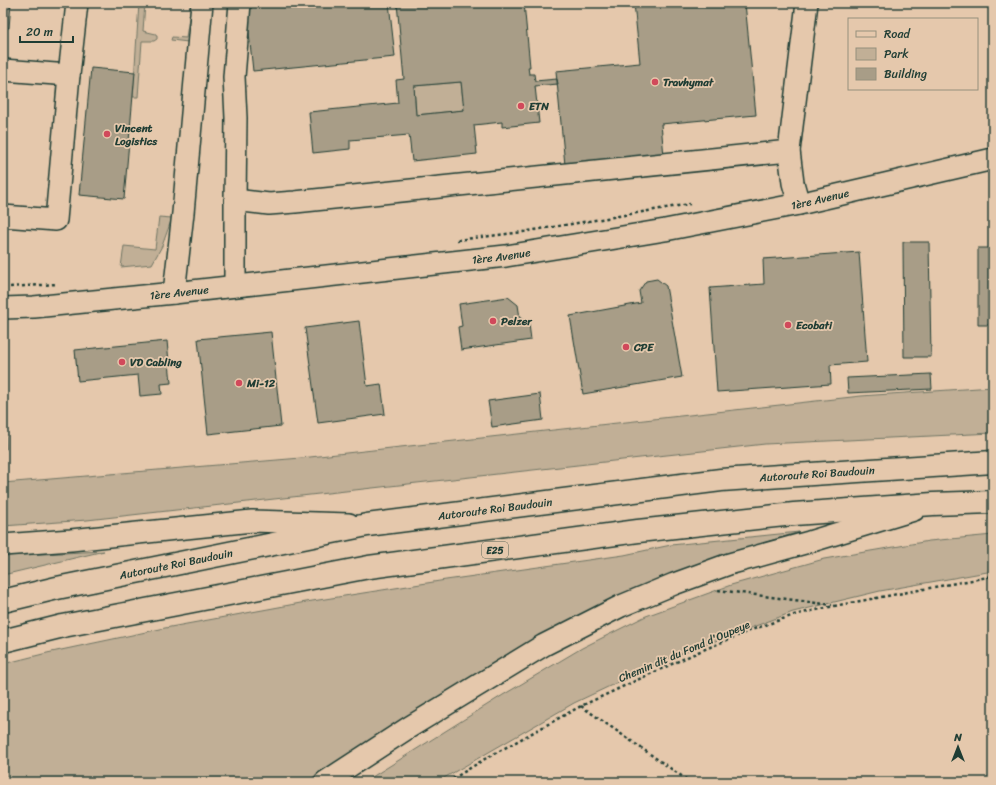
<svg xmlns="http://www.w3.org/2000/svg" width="996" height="785" font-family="Sriracha,sans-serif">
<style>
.green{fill:#c1af96;stroke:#707665}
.building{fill:#a89d87;stroke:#1f3d34;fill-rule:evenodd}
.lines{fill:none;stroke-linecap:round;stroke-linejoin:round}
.minor-casing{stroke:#1f3d34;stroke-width:24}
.highway-casing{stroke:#1f3d34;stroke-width:25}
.path{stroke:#1f3d34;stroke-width:2.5;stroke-dasharray:3 3;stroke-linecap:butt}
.minor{stroke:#e5c8ac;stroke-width:21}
.highway{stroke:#e5c8ac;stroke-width:22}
.poi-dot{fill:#d1495b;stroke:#e5c8ac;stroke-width:1.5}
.labels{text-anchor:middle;stroke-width:3.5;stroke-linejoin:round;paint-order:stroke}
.shield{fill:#e5c8ac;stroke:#5a6758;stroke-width:1}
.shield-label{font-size:10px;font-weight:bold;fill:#1f3d34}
.poi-label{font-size:11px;font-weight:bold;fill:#1f3d34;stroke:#e5c8ac;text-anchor:start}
.street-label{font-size:11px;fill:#1f3d34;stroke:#e5c8ac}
</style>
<rect width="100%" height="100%" fill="#e5c8ac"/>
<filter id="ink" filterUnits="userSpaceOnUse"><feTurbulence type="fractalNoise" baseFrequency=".025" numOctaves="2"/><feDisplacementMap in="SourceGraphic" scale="8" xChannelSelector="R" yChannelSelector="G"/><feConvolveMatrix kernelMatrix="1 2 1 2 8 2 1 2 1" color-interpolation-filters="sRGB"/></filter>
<g filter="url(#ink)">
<path class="green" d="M139,3H145L143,31L156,34L157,36V39L154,41H142L138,97H133Z
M191,3H193L188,42L171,40L172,37L186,38Z
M461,82L464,110L416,115L414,86Z
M159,217L172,218L162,246L152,264L121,267L124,246L155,249Z
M993,387V433L765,444L87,520L3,526V483L301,458L861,396Z
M799,532L725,555L327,769L305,782H3V664L47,653L165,628L306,602L446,580L624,555L671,545Z
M993,535V571L880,591L793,612L667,659L574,703L437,782H364L503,695L582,648L646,616L731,585L824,559L929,541Z
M104,551L3,575V556Z"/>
<path class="building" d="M3,3H11L9,28L3,27Z
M265,3H389L395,57L253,71L246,5Z
M397,3H524L530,67H528L529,74H534L535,81L557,79L558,84L535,86L539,123L502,127V122L474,125L477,154L412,161L409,135L350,140V149L313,153L309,112L398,103L396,80L404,79ZM461,82L464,110L416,115L414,86Z
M634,3H745L756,115L661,124L664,156L565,165L556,71L640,63Z
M91,68L135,72L124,199L79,195Z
M993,212V325H978V248H993Z
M903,242H929L931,357H904Z
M859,252L867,362L830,365L831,384L717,392L710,288L764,284L763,259Z
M657,279L666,286L682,377L583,394L570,316L641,303L639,291L646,281Z
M508,297L518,305L520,318L529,324L531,340L461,350L458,327L462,326L459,304Z
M359,321L367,386L381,384L385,414L318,423L305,328Z
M271,332L281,426L208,434L198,339Z
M167,341L171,383L161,384L162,394L140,396L138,375L78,381L75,350Z
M3,362H5L6,449L3,450Z
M931,374L932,389L848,393L847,378Z
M540,394L543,420L492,427L488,401Z"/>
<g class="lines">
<g class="minor-casing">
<g id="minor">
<path d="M3,70L69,75L56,220L3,216"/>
<path d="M69,75L77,3"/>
<path d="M235,200L269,204L295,202L789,151"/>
<path d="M799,204L793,183L789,151L807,3"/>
<path d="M235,286V200L236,118L234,77L240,3"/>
<path d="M174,293L183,213L202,3"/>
<path id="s1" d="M3,308L34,307L174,293L506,256L665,230L799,204L993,159"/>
<path d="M3,545L71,540L252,521L349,524"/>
<path d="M325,782L408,728L544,645L621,606L674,584L729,564L809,542L914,510"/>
</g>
</g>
<g class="highway-casing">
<g id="highway">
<path id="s2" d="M3,601L57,588L367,525L721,480L993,462"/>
<path d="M3,641L63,626L369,567L638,531L794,514L933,504L993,502"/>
</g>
</g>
<path class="path" d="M457,240L523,232L690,204
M10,287L57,284
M718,590L832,605
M581,706L690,782
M448,782L483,760L581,706L698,652L754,629L794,615L834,606L993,576"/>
<use href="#minor" class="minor"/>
<use href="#highway" class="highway"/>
</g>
</g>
<g class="poi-dot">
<circle cx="655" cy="82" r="4"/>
<circle cx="521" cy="106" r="4"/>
<circle cx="107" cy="134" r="4"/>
<circle cx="493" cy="321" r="4"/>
<circle cx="788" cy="325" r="4"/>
<circle cx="626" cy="347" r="4"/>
<circle cx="122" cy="362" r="4"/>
<circle cx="239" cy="383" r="4"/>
</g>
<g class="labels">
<rect class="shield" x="482" y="542" width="26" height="16" rx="3"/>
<g class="shield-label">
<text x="495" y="554">E25</text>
</g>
<g class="poi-label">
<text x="663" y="86">Travhymat</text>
<text x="529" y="110">ETN</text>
<text x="115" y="132">Vincent<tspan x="115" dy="13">Logistics</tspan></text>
<text x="501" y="325">Pelzer</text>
<text x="796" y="329">Ecobati</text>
<text x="634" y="351">CPE</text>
<text x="130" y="366">VD Cabling</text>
<text x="247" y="387">Mi-12</text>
</g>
<g class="street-label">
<text dy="4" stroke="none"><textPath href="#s1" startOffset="825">1ère Avenue</textPath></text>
<text dy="4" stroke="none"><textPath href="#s1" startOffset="501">1ère Avenue</textPath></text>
<text dy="4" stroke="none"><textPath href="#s1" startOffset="177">1ère Avenue</textPath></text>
<text dy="4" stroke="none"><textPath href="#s2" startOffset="825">Autoroute Roi Baudouin</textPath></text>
<text dy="4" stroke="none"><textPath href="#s2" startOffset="501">Autoroute Roi Baudouin</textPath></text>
<text dy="4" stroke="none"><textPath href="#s2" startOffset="177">Autoroute Roi Baudouin</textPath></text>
<text transform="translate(684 651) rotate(-23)" y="4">Chemin dit du Fond d'Oupeye</text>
</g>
</g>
<rect width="996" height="785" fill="none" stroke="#e5c8ac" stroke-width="16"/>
<rect x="8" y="8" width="980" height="769" fill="none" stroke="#1f3d34" stroke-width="1.5" filter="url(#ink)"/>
<rect x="848" y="18" width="130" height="72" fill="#e5c8ac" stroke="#96907c"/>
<rect x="856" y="31" width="20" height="6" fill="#e5c8ac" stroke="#96907c"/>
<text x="884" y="38" font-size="12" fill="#1f3d34">Road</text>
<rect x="856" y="48" width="20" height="12" fill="#c1af96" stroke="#96907c"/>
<text x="884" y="58" font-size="12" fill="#1f3d34">Park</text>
<rect x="856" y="68" width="20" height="12" fill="#a89d87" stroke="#96907c"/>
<text x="884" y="78" font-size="12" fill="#1f3d34">Building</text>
<g transform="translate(958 747)" stroke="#e5c8ac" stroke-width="3" paint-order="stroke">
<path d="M0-3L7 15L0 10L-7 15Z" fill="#1f3d34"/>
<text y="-6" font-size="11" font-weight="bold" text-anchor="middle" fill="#1f3d34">N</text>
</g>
<path d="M20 36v6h53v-6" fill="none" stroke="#1f3d34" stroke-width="2"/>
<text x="26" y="36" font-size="12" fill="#1f3d34" stroke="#e5c8ac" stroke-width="3" paint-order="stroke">20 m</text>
</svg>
